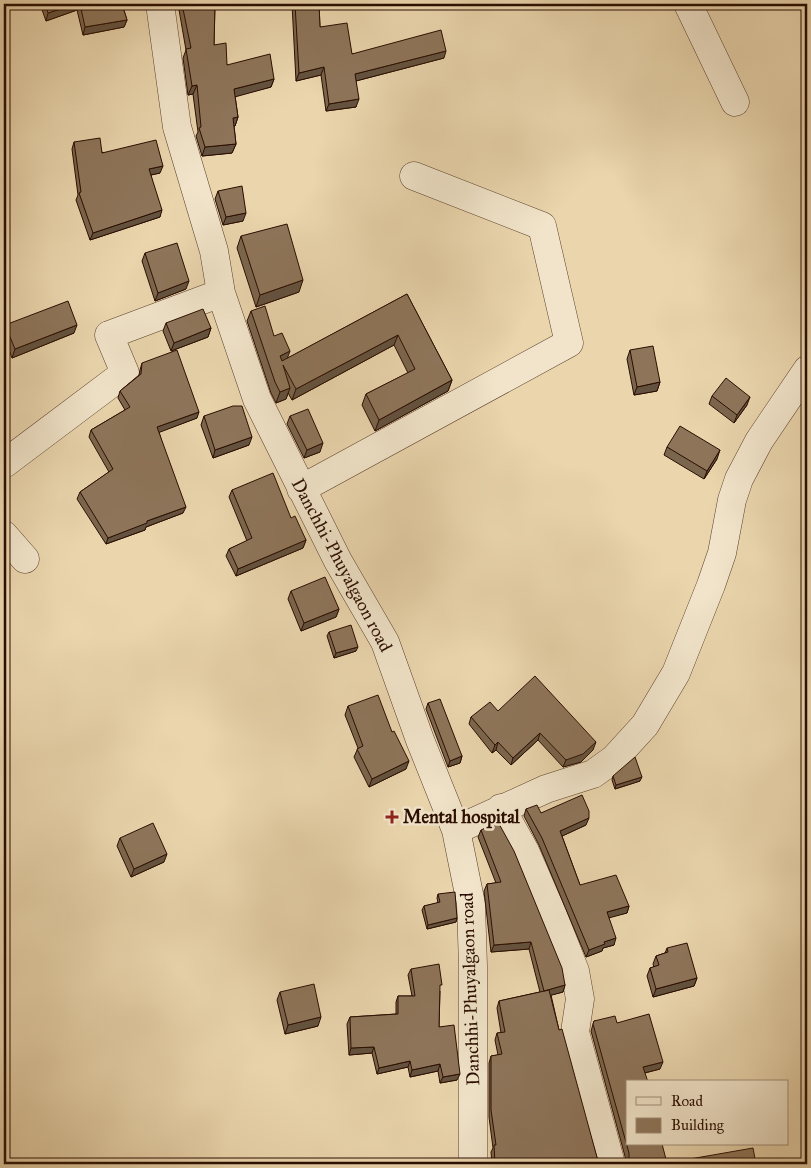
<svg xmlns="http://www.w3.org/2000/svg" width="811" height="1168" font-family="'IM FELL Great Primer',serif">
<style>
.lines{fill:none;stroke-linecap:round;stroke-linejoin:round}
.minor-casing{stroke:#5a3f2b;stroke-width:29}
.minor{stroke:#f1e4ca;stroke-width:28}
.wall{fill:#7a654d;stroke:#2a0d00}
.shaded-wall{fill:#63523f;stroke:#2a0d00}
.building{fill:#8e755a;stroke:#2a0d00}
.poi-dot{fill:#8f2418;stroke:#f1e4ca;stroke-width:2}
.labels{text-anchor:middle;stroke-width:5;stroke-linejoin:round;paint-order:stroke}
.street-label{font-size:18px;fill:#2a0d00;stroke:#f1e4ca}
.poi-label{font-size:18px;font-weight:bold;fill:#2a0d00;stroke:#f1e4ca;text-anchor:start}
</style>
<rect width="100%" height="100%" fill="#ead5ad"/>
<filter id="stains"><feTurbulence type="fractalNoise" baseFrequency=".004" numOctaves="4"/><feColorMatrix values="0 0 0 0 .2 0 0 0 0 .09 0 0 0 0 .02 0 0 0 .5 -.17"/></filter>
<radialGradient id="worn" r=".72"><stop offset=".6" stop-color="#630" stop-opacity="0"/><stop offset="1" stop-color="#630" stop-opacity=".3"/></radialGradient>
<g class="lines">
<g class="minor-casing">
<path id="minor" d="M160,4L177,127L214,251L221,293L257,399L338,561L385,642L420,740L456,830L471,904L473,966V1164
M688,4L735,102
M4,464L125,373L109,335L221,293
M301,489L569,343L542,226L414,176
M4,535L25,559
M501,808L525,851L552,913L575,971L580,999L575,1032L611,1164
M456,830L546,789L593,774L614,759L645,725L676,673L711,585L722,553L732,500L739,479L759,441L807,370"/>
</g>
<use href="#minor" class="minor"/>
</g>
<path class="wall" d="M40,4H122L127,20L124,27L83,35L77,10L46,21Z
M178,4H215L214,45L227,65L274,79L271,87L235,96L238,117L235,126H234L236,144L232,153L202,156L196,136L198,132L193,94L188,95L183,58L186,50Z
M292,4H319L320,27L352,54L444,58L356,81V107L326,111L321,75L296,81Z
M74,142L160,173L151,175L160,217L90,240L76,200L78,195L72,149Z
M218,191L243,221L223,225L215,199Z
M241,236L299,292L256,307L237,248Z
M145,253L186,289L155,301L142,261Z
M407,294L452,380L448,391L375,431L362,405L366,394L408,373L394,345L292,400L288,393L286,399L276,403L271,393L247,321L251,311L274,336L288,358Z
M166,323L211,328L208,337L171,351L163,331Z
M5,325L74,333L12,358L4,337V329Z
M630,350L660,382L657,391L634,395L627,359Z
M142,363L197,418L159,432L183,513L146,527L145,530L106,544L77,499L80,492L109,472L89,437L91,430L125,410L118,398L120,391L139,375L140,370Z
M712,396L747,405L734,423L709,404Z
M204,416L249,445L213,458L201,425Z
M290,416L320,452L304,458L287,424Z
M667,447L717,459L704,479L664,455Z
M232,490L291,518L306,540L303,548L236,576L226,556L229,549L247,541L229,497Z
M291,591L339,609L336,617L301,631L288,599Z
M329,632L356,651L334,658L327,636Z
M428,703L462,756L460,763L448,767L426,709Z
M348,706L392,732L406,769L369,787L354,757L358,748L345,715Z
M498,711L593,750L581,762L563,767L538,740L511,765L496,750L492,753L469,724L471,717Z
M613,776L640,781L615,789L612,780Z
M526,809L586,825L562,836L580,885L629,906L627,913L609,917L614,945L603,948L602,951L586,957L539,845L524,816Z
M481,830L565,985L563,992L551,995L559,1030L598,1161L600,1164H491L492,1163L491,1152L493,1148L489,1117V1063L491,1056L498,1055L495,1040L497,1033H501L497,1008L499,1001L540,992L529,949L491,952L484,891L487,884L496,883L478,837Z
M120,838L164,862L131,877L117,846Z
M438,894L457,918L456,922L427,929L422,910L424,906L438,903L437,898Z
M667,948L697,978L694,986L653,997L647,976L650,968L654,967L653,964L656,956L665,953Z
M411,969L440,991L439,1027L457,1080L440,1083L438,1071L410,1077L408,1067L377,1074L372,1053L349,1055L347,1024L350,1017L396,1014V1002L398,996H412L408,975Z
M280,992L318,1026L285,1034L277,1000Z
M594,1021L617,1023L660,1069L645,1073L627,1082L667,1163L756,1164H626V1160L591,1031Z"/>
<path class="shaded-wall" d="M76,4H79L77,10L46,21L48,13Z
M127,20L124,27L83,35L85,27Z
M446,51L444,58L352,82L355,74Z
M324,67L321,75L296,81L299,73Z
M274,79L271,87L231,98L234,89Z
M197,85L193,94L188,95L192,86Z
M359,99L356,107L326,111L329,104Z
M238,117L235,126L230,127L233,118Z
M236,144L232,153L202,156L205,147Z
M163,166L160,173L146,176L149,169Z
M162,210L160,217L90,240L93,233Z
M246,213L243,221L223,225L226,217Z
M303,280L299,292L256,307L260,295Z
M189,281L186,289L155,301L158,293Z
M77,325L74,333L12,358L15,349Z
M211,328L208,337L171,351L174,343Z
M398,335L394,345L292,400L296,389Z
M290,351L286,362L276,367L280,356Z
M452,380L448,391L375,431L379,420Z
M660,382L657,391L634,395L637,387Z
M290,388L286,399L276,403L280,392Z
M750,397L747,405L734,423L737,415Z
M199,412L197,418L155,434L157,427Z
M252,437L249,445L213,458L215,450Z
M323,443L320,452L304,458L307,450Z
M720,450L717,459L704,479L707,471Z
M186,507L183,513L146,527L145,530L106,544L108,538L147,521Z
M306,540L303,548L236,576L238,569Z
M339,609L336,617L301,631L304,623Z
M358,647L356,651L334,658L336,653Z
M540,733L538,740L511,765L513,758Z
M498,742L496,750L492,753L495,745Z
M596,742L593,750L581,762L563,767L566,760Z
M462,756L460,763L448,767L450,761Z
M409,761L406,769L369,787L372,779Z
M642,777L640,781L615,789L616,785Z
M589,818L586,825L558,838L560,831Z
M167,854L164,862L131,877L134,869Z
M629,906L627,913L605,919L607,912Z
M457,918L456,922L427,929L428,925Z
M616,938L614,945L603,948L602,951L586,957L589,950L604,942Z
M531,942L529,949L491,952L494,945Z
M697,978L694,986L653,997L656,989Z
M565,985L563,992L541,998L544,991Z
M321,1017L318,1026L285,1034L288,1025Z
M374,1047L372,1053L349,1055L351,1048Z
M410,1061L408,1067L377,1074L379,1068Z
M663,1062L660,1069L640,1074L643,1067Z
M440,1064L438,1071L410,1077L412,1070Z
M460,1074L457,1080L440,1083L443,1077Z"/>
<path class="building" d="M45,4H76L48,13Z
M80,4H122L127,20L85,27Z
M182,4H215L214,45L226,43L227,65L270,54L274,79L234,89L238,117L233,118L236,144L205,147L199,128L201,127L197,85L192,86L186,49L191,48Z
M295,4H319L320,27L347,23L352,54L441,30L446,51L355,74L359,99L329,104L324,67L299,73Z
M100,138L102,153L156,140L163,166L149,169L162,210L93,233L79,193L81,192L74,142Z
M242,186L246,213L226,217L218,191Z
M287,224L303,280L260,295L241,236Z
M177,243L189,281L158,293L145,253Z
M407,294L452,380L379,420L366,394L415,369L398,335L296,389L283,365L290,388L280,392L275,382L251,311L265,306L274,336L282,333L290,351L280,356L282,361Z
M68,301L77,325L15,349L5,325Z
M203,309L211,328L174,343L166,323Z
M653,346L660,382L637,387L630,350Z
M177,350L199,412L157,427L186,507L147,521V523L108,538L80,492L113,469L91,430L130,407L120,391L141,374L142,363Z
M726,378L750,397L737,415L712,396Z
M233,406H242L252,437L215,450L204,416Z
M308,409L323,443L307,450L290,416Z
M680,426L720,450L707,471L667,447Z
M273,473L291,518L295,516L306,540L238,569L229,549L252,538L232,490Z
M325,577L339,609L304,623L291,591Z
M351,625L358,647L336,653L329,632Z
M535,676L596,742L583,754L566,760L540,733L513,758L498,742L495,745L471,717L490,702L498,711Z
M378,695L392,732L394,731L409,761L372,779L357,749L363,746L348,706Z
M440,699L462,756L450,761L428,703Z
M635,757L642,777L616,785L613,776Z
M582,795L589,811V818L560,831L580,885L616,875L629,906L607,912L616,938L604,942L605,944L589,950L542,838L526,809L537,805L541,813Z
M498,822L514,851L562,968L565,985L544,991L531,942L494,945L487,884L501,882L481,830Z
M153,823L167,854L134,869L120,838Z
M455,892L457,918L428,925L424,906L440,902L438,894Z
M687,943L697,978L656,989L650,968L659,965L656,956L668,952L667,948Z
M439,964L442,985H440L439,1027L454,1025L460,1074L443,1077L440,1064L412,1070L410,1061L379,1068L374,1047L351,1048L350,1017L398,1014V996H415L411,969Z
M314,984L321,1017L288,1025L280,992Z
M549,990L559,1030L562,1029L598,1161L600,1164H492V1163H495L494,1145H496L491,1110V1056L502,1054L497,1033L505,1032L499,1001Z
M649,1014L663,1062L643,1067L648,1082H627V1144H662L667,1163L753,1148L756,1164H627L629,1160V1153L593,1024L594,1021L615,1016L617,1023Z"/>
<path class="poi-dot" d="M389.5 809.5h5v5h5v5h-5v5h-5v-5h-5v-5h5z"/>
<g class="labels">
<g class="street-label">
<text transform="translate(342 565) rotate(62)" y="6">Danchhi-Phuyalgaon road</text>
<text transform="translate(470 989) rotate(-92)" y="6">Danchhi-Phuyalgaon road</text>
</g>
<g class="poi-label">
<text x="403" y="823">Mental hospital</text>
</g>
</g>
<rect width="811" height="1168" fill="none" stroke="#ead5ad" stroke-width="20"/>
<rect x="5" y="5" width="801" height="1158" fill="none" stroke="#2a0d00" stroke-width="2.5"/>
<rect x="10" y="10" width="791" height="1148" fill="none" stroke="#2a0d00"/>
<rect x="626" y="1080" width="162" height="65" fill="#f1e4ca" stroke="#a18e79"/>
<rect x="636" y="1097" width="25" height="8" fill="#f1e4ca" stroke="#a18e79"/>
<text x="671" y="1106" font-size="15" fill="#2a0d00">Road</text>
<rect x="636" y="1118" width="25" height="15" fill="#8e755a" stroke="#a18e79"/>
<text x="671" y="1130" font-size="15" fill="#2a0d00">Building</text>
<rect width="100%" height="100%" filter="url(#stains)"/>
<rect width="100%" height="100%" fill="url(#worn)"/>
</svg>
